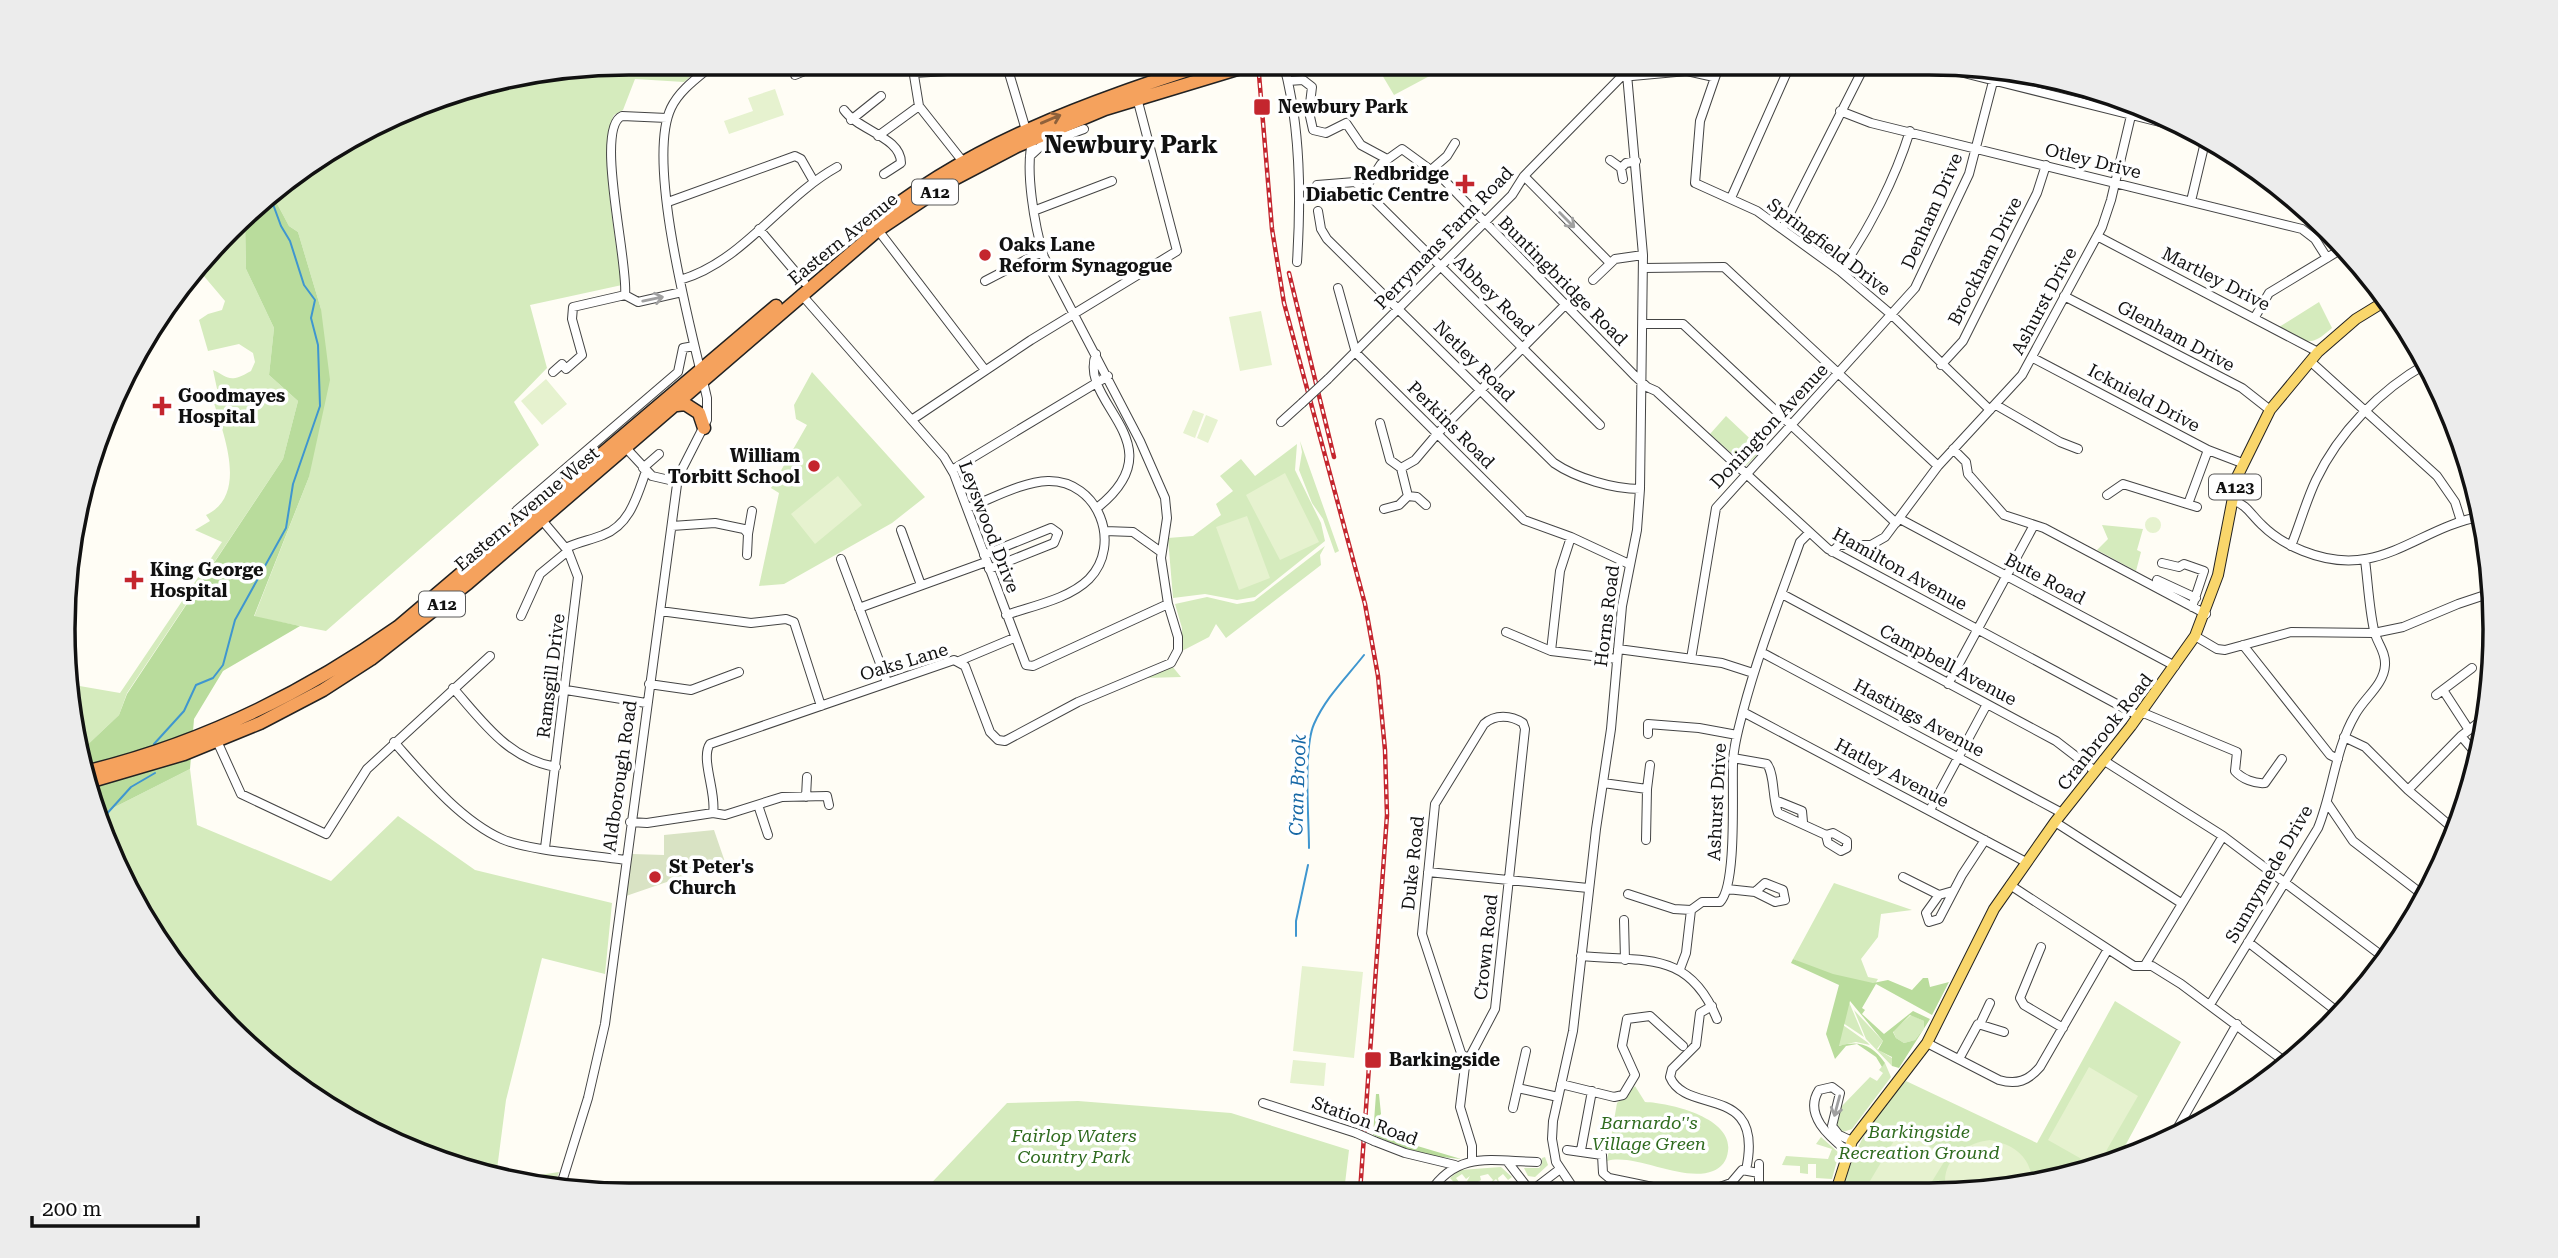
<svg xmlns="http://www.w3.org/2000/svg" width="2558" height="1258" font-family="'Roboto Serif',serif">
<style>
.green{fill:#d5ebbd}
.forest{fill:#b9dc9c;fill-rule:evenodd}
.cemetery{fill:#d9e3c4}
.pitch{fill:#e6f2cf}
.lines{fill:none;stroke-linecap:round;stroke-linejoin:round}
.stream{stroke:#3f96cf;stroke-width:2}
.minor-casing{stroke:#444;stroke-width:10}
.major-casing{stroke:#222;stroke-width:12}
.highway-casing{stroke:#222;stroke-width:15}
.minor{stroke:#fff;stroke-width:8}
.major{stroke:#f9d66b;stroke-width:10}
.highway{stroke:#f5a25d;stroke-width:12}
.rail-casing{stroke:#c4262e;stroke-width:4.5}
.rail{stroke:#fff;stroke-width:2;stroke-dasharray:5;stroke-linecap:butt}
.minor-bridge-casing{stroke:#444;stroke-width:10;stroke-linecap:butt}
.minor-bridge{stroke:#fff;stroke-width:8}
.oneway{stroke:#8e613b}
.oneway2{stroke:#a0a0a0}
.poi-dot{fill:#c4262e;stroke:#fff;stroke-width:2.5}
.labels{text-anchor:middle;stroke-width:7;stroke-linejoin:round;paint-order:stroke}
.shield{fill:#fff;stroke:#585858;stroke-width:2}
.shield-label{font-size:16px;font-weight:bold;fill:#111}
.poi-label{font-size:18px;font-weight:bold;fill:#111;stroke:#fff;text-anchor:start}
.street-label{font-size:18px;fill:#111;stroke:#fff}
.park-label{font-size:18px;font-style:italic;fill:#2f6b1f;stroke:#fff}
.water-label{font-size:19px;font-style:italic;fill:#1768a6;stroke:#fff}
.district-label{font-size:24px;font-weight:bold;fill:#111;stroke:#fff}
.rim{fill:none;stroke:#111;stroke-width:3.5}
</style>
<rect width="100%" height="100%" fill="#fffdf5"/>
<path class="green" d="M629,63H706L684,82L635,79L623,110L614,115C597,151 617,243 622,285L530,305L547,368L514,402L539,445L326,631L254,617L309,477L321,309L298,232L289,226L272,194L284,180L447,93Z
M1375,63H1454L1394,95Z
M245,222L246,269L274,328L269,375L298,401L283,459L127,693L119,715L82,750L68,702V684L120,693L222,542L195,530L210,521L206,515C249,495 223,433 213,400L219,398L213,370C229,377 228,384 251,371L255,362L253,353L239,344L208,351L199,320L208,314L222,310L225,301L203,275L186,285Z
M2319,302L2332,328C2307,350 2307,341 2279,327Z
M812,372L925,497L892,523L784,584L759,586L779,493L771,488L807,425L796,419L794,405Z
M1726,416L1762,450L1746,466L1710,434Z
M1300,441L1339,551L1335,553L1323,519L1312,503L1299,470L1302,452Z
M1297,444L1295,470L1321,523L1325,541L1255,597L1237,600L1205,594L1173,598L1168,538L1193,536L1221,515L1216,504L1233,491L1220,476L1241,459L1255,476Z
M2102,525L2143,529L2137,550L2141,552L2136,571L2097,550L2108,539Z
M1325,546L1320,555L1321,565L1226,638L1216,624L1209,637L1182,651V628L1175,604L1207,597L1237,604L1254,601Z
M1172,666L1181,677L1145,678Z
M190,769L197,825L331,881L398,816L475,870L612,903L605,974L542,958L506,1100L496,1177L412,1152L314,1099L229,1030L122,880L103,818L109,810Z
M1834,883L1912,910L1881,914L1878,937L1861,959L1868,977L1878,979L1869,994L1793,959Z
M2115,1001L2181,1042L2118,1159L2003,1190L1843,1191C1851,1151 1877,1108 1906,1081L2037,1143Z
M1849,1002L1863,1035L1864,1037L1843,1023Z
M1854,1010L1883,1041L1877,1049L1892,1058V1066L1866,1039Z
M1911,1015L1924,1021V1028L1915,1040L1904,1043L1896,1038L1893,1031Z
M1843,1025L1867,1042L1870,1045L1856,1042L1838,1046Z
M1885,1063L1891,1077L1852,1129L1840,1133L1835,1123L1841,1107L1870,1077L1877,1081L1883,1073L1879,1070Z
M1635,1086L1645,1102C1671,1103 1733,1118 1728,1151C1727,1161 1721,1168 1713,1171C1684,1183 1635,1153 1607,1161L1617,1103Z
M1078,1101L1231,1113L1349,1150L1344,1192L921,1194L1007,1103Z
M1821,1137L1839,1153L1832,1179L1816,1178V1164H1808V1174L1800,1173V1166L1782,1165L1786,1156L1828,1159L1832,1149L1816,1144Z
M1545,1157L1548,1165L1535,1177L1528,1176L1524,1168H1539L1542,1164V1158Z
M1501,1167L1512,1177L1508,1180L1503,1174L1498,1178L1499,1183L1496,1179L1489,1185L1493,1180L1488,1174L1480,1176L1481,1180L1471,1186L1467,1181L1470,1176L1466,1179L1462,1174L1456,1178L1465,1190L1463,1192L1450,1178L1460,1170Z
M559,1172L554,1188L506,1180Z"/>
<path class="forest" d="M272,194L289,226L298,232L321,309L330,380L309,477L254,616L300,626L223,671L194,719L190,769L109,810L103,818L82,750L119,715L127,694L283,459L298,401L269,375L274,328L246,269L245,222Z
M1793,959L1833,974L1873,983L1888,980L1912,990L1923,978H1928L1930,987L1949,982L1932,1015L1876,984L1862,1008L1865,1010L1862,1014L1884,1034L1913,1011L1930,1019L1899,1068L1892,1066V1057L1878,1050L1883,1041L1850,1001L1839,1046C1860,1040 1872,1045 1885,1063L1882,1067L1876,1057L1857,1044L1846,1046L1835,1059L1826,1034L1839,985L1791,963ZM1910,1015L1924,1021V1028L1915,1040L1904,1043L1896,1038L1893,1032Z
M1376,1094H1379L1381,1114L1378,1117L1414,1145L1461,1159L1422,1155L1373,1135Z"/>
<path class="cemetery" d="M714,830L725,862L626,896L632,854L664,855V835Z"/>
<path class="pitch" d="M775,89L784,115L729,134L724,121L753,111L748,98Z
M1261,311L1272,365L1240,371L1229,317Z
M546,379L567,404L542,425L521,401Z
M1193,410L1204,414L1195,438L1183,433Z
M1206,415L1218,420L1208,443L1197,438Z
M1285,473L1319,542L1280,560L1246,495Z
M838,476L862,505L815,544L791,514Z
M1247,516L1270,578L1239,590L1216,527Z
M2145 525a8 8 0 1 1 16 0a8 8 0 1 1-16 0Z
M1302,966L1363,972L1354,1058L1293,1051Z
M1293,1060L1326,1063L1324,1086L1290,1083Z
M2089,1067L2138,1096L2098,1165L2094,1166L2048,1140Z
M1901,1129L1947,1157L1928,1188L1935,1190L1864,1191Z
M1990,1140C2005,1143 2018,1148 2026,1161C2031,1169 2030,1175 2038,1181L2003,1190H1946C1940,1161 1964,1143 1990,1140Z"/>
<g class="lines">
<path class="stream" d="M154,744L184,711L196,685L213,678L223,665L235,620L286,528L293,484L320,406L318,345L311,318L315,300L304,285L290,241L281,226L270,196
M103,818L131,787L155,773
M1309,848C1309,819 1303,749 1314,724C1326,697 1346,678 1364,655
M1296,936V921L1308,865"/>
<g class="minor-casing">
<path id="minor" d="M912,63L919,106L964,163
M1006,63L1026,130
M1720,63L1700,121L1695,183L1757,211L1840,271L1893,316L1990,410
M1924,63L2188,129
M1284,66C1301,128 1301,198 1297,262
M1492,66L1497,63
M914,73L1083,63
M795,75L824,63
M1288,81L1303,80L1312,87L1309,112L1313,130L1326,133L1346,123L1361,145L1387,159
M844,110C859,131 901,137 901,163L884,174
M1840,111L1871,123L2302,229L2315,239L2327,258
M851,120L881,96
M878,136L919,106
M1030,156L1043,144L1084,129
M1610,160L1621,168
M1431,170L1447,156L1455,143
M1524,176L1610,263
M1623,179L1621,168L1626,163L1636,161
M1317,185L1355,182L1364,190
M1731,198L1791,63
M2191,201L2206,138
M668,202L795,156L801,159L813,180
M1036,210L1112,181
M1318,211L1321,229L1327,239L1554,463C1576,478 1613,489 1640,489
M1783,227L1866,63
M759,229L804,282
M878,230L985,370
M2097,236L2318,352
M1644,268L1724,267L1938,466
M1840,271C1869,230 1895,179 1910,131
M680,280C743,262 781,198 837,167
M1593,280L1615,259L1643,255
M985,281L1043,251
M1338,288L1356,353L1524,520L1571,537L1629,564
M801,294L944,457L954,474L1026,665L1033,666L1168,604
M625,295C629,264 594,128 622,116L667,118
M625,295L638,302L682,292
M2064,296L2242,388L2270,410
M2255,317L2269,293L2345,247
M1644,324H1683L1896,523
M1096,354C1077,404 1179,443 1097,508
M2033,358L2208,450L2242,463
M2310,361L2437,476L2455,502L2461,521
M1941,365L1963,341L2037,193L2046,165
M553,372L562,364L566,369L582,355L572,319L573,307L625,295
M1328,379L1512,195L1524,176L1621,77L1687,71L1714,77
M1996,405L2060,442L2078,449
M913,419L1031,340L1177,251L1137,98
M1281,422L1302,403
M1380,423L1390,460L1401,468L1415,460L1437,434L1566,304
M1600,425L1364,190L1381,164L1402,149L1443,179L1634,375L1647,387L1656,391L1828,549L2139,716
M626,448L652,476L678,482
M1953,449L1966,462L1968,474L2004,515L2044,528L2206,614
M643,468L659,454
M952,470L1108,376
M2107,495L2123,484L2197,507
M1408,496L1417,497L1426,505
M2234,501C2246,504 2252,516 2262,525C2273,536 2288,545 2303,551C2380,582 2415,528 2483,516
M2188,504L2208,450
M967,508C992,499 1021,482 1048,481C1098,480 1123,544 1089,579C1069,599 1032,606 1006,615
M1384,509L1399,505L1408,496L1401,468
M541,519L568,551L578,577L545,848
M1900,519L2175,666
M522,521L513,515L517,510L678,372L683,348L694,346
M672,526L715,523L744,529L748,534L747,555
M901,530L921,585
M1105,531L1133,532L1161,552
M748,534L752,511
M2291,546C2300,524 2306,501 2316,480C2339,432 2380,390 2426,364
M566,548C578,542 591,540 603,535C630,525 637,496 646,471
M1832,552L1839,545H1871L1885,537L1938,466L2022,375L2102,227L2111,200L2134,103
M984,555L1051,528L1058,533L1054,543L989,569
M841,559L887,682
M2162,563L2179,567L2184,564L2204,571L2192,607
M2157,580L2196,598
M1782,594L2056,741L2095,771
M859,608L986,562
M660,611L751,623L786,619L794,622L821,706
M521,616L540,574L568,551
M1506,632L1551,651L1617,659
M2195,636L2217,649L2225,650L2291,632L2374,633L2403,627L2458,604L2491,593
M2243,645L2330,755L2338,759
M1618,649L1722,663L1753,673
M1551,651L1560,571L1571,537
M1761,652L2062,813
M1691,659L1716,508L1915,288L1969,174L1996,70
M959,661L1014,638
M649,684L691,690L739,672
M1948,684L2034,525
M453,688C483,722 508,759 556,767
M566,690L646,703
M2443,690L2469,730
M2436,695L2472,668
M1743,712L2026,862
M2141,712L2237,752L2235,771C2242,779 2255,784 2265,783L2282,759
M1648,734V724L1699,728L1737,735
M2461,736L2479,757
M2344,737L2365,747L2408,790L2456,831
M217,741L241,794L326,834L367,769L490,656
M394,742C424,776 460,820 502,839C529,851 593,855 625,860
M1733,758L1767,764C1775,775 1772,798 1778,813L1826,835L1833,833L1847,841V848L1841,851L1828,843L1826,835
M2103,760L2223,836L2386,959
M1603,783L1647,789L1646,840
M1647,789L1650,765
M2408,790L2461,736L2486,717
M806,797L807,777
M1775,800L1802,811L1803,822
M2328,804L2353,841L2423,895
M758,805L768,835
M1930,810L1987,704
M713,813L725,815L782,797L827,796L829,805
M630,822L647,823L713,813C717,794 700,758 710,744L954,660L965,666L990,732L998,740L1005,741L1078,702L1171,663L1178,650V637L1168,604L1161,558L1167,518L1165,498L1140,441L1044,257C1035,228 1024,168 1033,139
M2055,822L2181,903
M1428,872L1588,888
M1903,877L1939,895
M2010,885L2134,966H2152L2181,984L2288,1064
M1727,889L1755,892L1765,883L1783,890L1785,900L1775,902L1755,892
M1953,891L1939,895L1926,913L1929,922L1939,919L1962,875L1985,840
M1628,894L1674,909L1691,910L1702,902H1720C1737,886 1732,790 1733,764C1733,746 1739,728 1743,711C1758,654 1780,598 1800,542L1809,533
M1624,920L1625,960
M2248,942L2339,1013
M2041,947L2020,998L2024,1005L2063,1028
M1581,956C1645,962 1689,950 1717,1019
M2145,965L2223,836
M1680,969L1686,953L1691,910
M2211,1003L2318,828C2333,791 2335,749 2355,715C2364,698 2384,685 2385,665C2386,651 2376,642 2374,630C2369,607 2368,583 2365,560
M1712,1006L1700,1013L1696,1045L1672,1069L1670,1077C1686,1116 1765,1082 1746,1170
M1627,1019L1650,1016L1683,1046
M1981,1022L1990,1003
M1927,1043L1999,1080C2017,1085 2028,1081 2040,1067L2108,949
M1467,1059L1461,1053L1422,934L1435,804L1484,724C1495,714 1511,715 1523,723L1525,729L1495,1009L1465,1066L1460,1107L1472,1146V1159
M1959,1059L1978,1024L2004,1032
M1561,1084L1614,1097L1623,1095L1635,1075L1622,1046L1627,1019
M1518,1088L1558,1097
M1263,1103L1356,1133
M1513,1108L1526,1051
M2173,1136L2237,1024
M1374,1141L1405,1153L1455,1165
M1567,1150L1602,1155L1603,1173L1609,1178L1672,1191
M1581,1150L1592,1091
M1847,1151C1830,1137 1803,1115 1819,1090L1832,1087L1840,1093L1832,1126L1839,1135L1852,1141
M1507,1161L1531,1192
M1759,1164V1191
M560,1188L588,1098L605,1024L678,477L707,420V398C693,337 645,163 671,108C680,89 700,76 715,63
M1676,1191H1703
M1709,1191L1731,1183L1742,1170L1759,1173
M1430,1192C1458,1150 1492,1161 1537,1162
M1530,1192L1560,1169
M1576,1192L1556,1162L1552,1139L1553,1121L1573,1031L1596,829L1611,729L1622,606L1637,530L1640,489L1643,255L1626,63"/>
</g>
<g class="major-casing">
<path id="major" d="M1836,1191L1852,1141L1927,1043L1994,909L2055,822L2131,726L2195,636L2218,575L2237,477L2270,410L2318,352L2356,319L2387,300"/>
</g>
<g class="highway-casing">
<path id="highway" d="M1273,63L1284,69L1288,63
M870,226C967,144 1090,102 1209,63
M677,405L685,404L699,413L704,428
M89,771C202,743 303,694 398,627L776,306
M92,781L184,754L260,723L323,690L371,659L468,583L878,230L954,179L1017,146L1105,109L1257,63"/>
</g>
<use href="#minor" class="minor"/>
<use href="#major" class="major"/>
<use href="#highway" class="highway"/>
<g class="rail-casing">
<path id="rail" d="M1258,63L1272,229L1284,303L1365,604L1378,676L1385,750L1387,815L1360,1192
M1289,273L1334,457"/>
</g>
<use href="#rail" class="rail"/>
<g class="minor-bridge-casing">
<path id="minor-bridge" d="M1302,403L1328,379
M1356,1133L1374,1141"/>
</g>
<use href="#minor-bridge" class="minor-bridge"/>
</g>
<defs><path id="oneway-shaft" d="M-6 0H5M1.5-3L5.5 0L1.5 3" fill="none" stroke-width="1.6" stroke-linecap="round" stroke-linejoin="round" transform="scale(1.75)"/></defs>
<use class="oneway" href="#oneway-shaft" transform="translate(1051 119) rotate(-23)"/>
<g class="oneway2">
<use href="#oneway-shaft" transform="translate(1567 220) rotate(45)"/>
<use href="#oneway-shaft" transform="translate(653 299) rotate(-12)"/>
<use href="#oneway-shaft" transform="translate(1837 1106) rotate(105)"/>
</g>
<g class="poi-dot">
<rect x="1253" y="98" width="18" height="18" rx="3.5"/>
<path d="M1461.5 173.5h7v7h7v7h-7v7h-7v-7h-7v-7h7z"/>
<circle cx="985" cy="255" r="7"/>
<path d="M158.5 395.5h7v7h7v7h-7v7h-7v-7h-7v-7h7z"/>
<circle cx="814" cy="466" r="7"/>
<path d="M130.5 569.5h7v7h7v7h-7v7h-7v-7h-7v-7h7z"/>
<circle cx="655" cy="877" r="7"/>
<rect x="1364" y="1051" width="18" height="18" rx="3.5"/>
</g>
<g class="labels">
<g class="shield">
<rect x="912" y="179.5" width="46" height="25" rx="5"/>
<rect x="2209" y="474.5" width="52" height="25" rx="5"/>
<rect x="419" y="591.5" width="46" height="25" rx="5"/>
</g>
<g class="shield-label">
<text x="935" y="198">A12</text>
<text x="2235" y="493">A123</text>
<text x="442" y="610">A12</text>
</g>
<g class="poi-label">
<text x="1278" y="113">Newbury Park</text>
<text x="1449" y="180" text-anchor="end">Redbridge<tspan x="1449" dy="21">Diabetic Centre</tspan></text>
<text x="999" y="251">Oaks Lane<tspan x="999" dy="21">Reform Synagogue</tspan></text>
<text x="178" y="402">Goodmayes<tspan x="178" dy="21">Hospital</tspan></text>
<text x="800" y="462" text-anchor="end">William<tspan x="800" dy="21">Torbitt School</tspan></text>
<text x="150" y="576">King George<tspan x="150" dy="21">Hospital</tspan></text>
<text x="669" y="873">St Peter's<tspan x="669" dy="21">Church</tspan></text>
<text x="1389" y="1066">Barkingside</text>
</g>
<g class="street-label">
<text transform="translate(2093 161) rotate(14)" y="6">Otley Drive</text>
<text transform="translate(1932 211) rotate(-66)" y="6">Denham Drive</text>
<text transform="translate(1444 238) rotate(-46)" y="6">Perrymans Farm Road</text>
<text transform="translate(843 239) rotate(-39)" y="6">Eastern Avenue</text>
<text transform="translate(1829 247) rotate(37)" y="6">Springfield Drive</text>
<text transform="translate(1985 261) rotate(-63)" y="6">Brockham Drive</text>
<text transform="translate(2216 279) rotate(27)" y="6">Martley Drive</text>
<text transform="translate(1563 281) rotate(45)" y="6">Buntingbridge Road</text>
<text transform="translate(1494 296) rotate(45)" y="6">Abbey Road</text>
<text transform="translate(2044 301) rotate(-62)" y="6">Ashurst Drive</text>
<text transform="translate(2176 336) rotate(28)" y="6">Glenham Drive</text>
<text transform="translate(1474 361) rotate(45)" y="6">Netley Road</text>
<text transform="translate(2144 398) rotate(28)" y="6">Icknield Drive</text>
<text transform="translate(1451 425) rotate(45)" y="6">Perkins Road</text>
<text transform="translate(1769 426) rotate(-47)" y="6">Donington Avenue</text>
<text transform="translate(527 509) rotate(-40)" y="6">Eastern Avenue West</text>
<text transform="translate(989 527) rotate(69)" y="6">Leyswood Drive</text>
<text transform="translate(1900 569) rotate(29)" y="6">Hamilton Avenue</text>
<text transform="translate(2045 579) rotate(28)" y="6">Bute Road</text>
<text transform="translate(1607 616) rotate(-83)" y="6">Horns Road</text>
<text transform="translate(904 662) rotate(-17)" y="6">Oaks Lane</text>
<text transform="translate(1948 665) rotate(28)" y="6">Campbell Avenue</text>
<text transform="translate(551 676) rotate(-83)" y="6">Ramsgill Drive</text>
<text transform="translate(1919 718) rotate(28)" y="6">Hastings Avenue</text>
<text transform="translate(2105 732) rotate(-52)" y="6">Cranbrook Road</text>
<text transform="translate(1892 773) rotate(28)" y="6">Hatley Avenue</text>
<text transform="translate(620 776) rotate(-82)" y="6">Aldborough Road</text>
<text transform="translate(1717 802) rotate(-87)" y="6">Ashurst Drive</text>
<text transform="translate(1413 863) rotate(-84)" y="6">Duke Road</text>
<text transform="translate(2269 874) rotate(-60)" y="6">Sunnymede Drive</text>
<text transform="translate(1486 947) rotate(-84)" y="6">Crown Road</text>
<text transform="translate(1365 1121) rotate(20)" y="6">Station Road</text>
</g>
<g class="park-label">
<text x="1649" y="1129">Barnardo''s<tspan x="1649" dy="21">Village Green</tspan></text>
<text x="1919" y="1138">Barkingside<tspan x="1919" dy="21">Recreation Ground</tspan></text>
<text x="1074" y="1142">Fairlop Waters<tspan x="1074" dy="21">Country Park</tspan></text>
</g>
<g class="water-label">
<text transform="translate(1297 785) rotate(-88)" y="7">Cran Brook</text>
</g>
<g class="district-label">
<text x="1131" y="153">Newbury Park</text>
</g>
</g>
<path d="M0 0H2558V1258H0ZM629 75H1929A554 554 0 0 1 2483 629V629A554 554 0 0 1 1929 1183H629A554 554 0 0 1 75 629V629A554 554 0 0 1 629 75Z" fill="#ececec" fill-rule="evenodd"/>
<path class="rim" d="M629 75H1929A554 554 0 0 1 2483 629V629A554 554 0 0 1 1929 1183H629A554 554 0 0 1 75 629V629A554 554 0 0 1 629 75Z"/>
<path d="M32 1216v10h166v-10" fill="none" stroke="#111111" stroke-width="3.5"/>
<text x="42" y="1216" font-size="21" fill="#111111" stroke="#ffffff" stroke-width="5" paint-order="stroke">200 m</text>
</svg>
